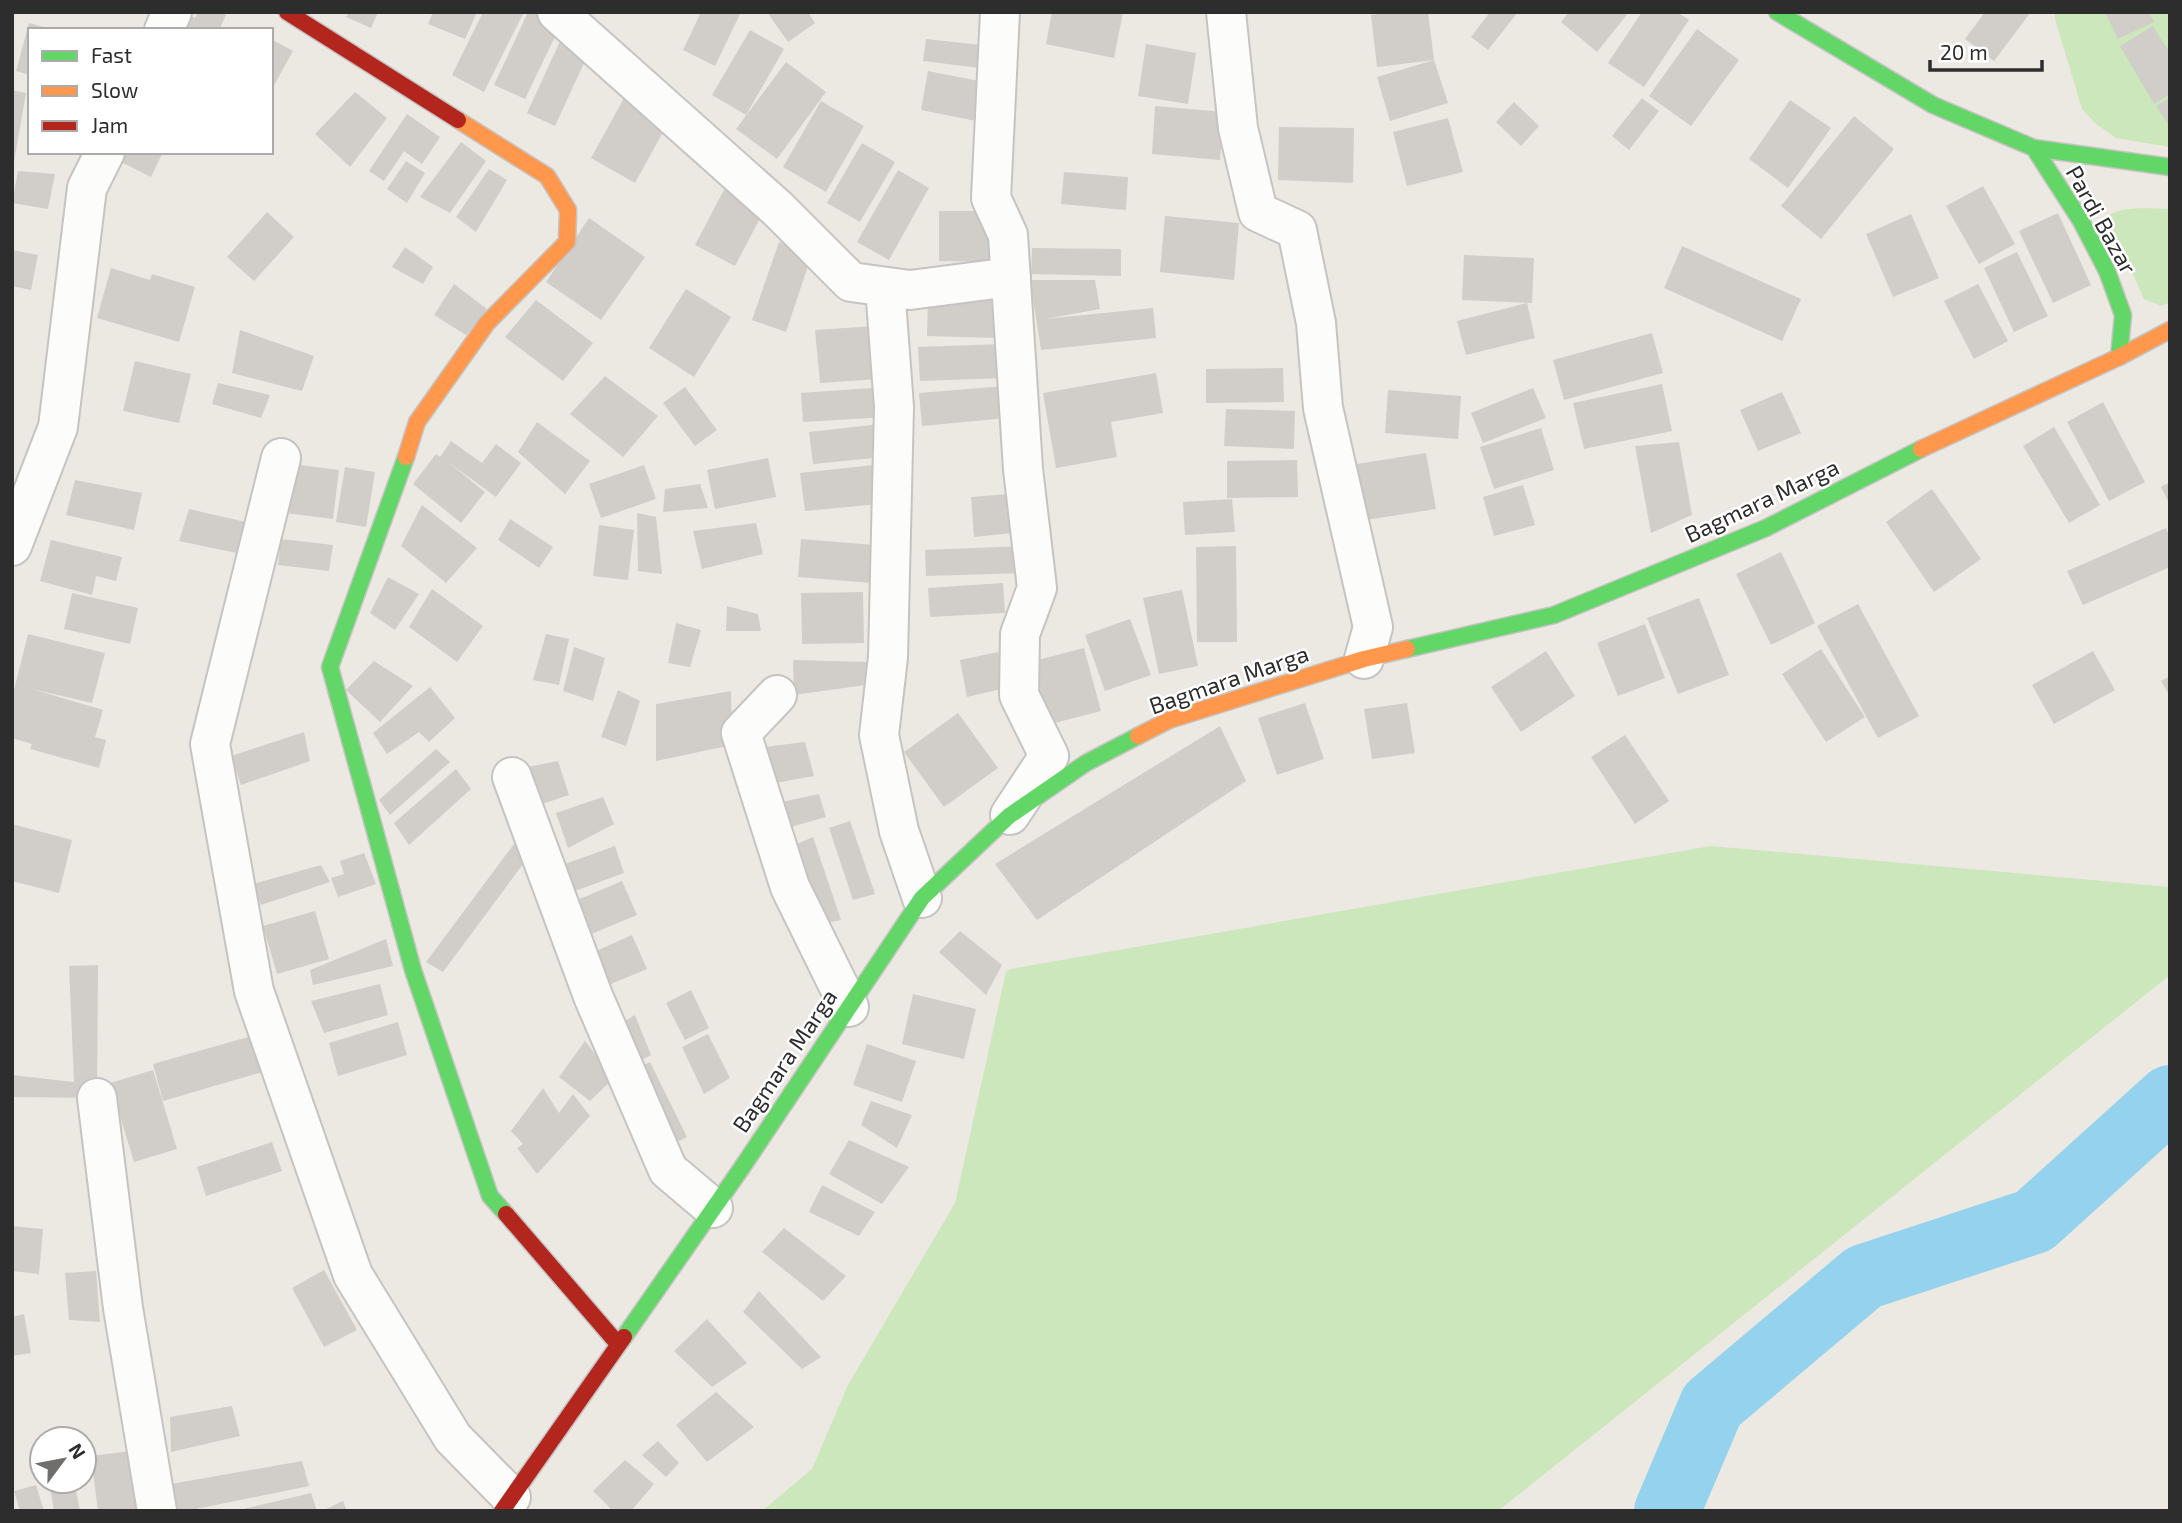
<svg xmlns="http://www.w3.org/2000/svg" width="2182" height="1523" font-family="'Exo 2',sans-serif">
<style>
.green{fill:#cbe7bb}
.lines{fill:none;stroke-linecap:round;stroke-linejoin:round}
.river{stroke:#95d2ee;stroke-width:66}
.building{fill:#d1cec9}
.street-casing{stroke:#c5c4c3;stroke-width:42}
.fast-casing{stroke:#c5c4c3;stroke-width:19}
.slow-casing{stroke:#c5c4c3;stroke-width:19}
.jam-casing{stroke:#c5c4c3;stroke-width:19}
.street{stroke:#fcfcfb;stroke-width:38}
.fast{stroke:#63d668;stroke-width:16}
.slow{stroke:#ff974d;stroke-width:16}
.jam{stroke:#b3261e;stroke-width:16}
.labels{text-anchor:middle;stroke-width:5;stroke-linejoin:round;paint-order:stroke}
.street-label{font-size:23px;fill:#2d2d2d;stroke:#fff}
</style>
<rect width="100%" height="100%" fill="#ece8e2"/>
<path class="green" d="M2055,12H2170V147L2116,138L2095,123L2082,109L2055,19Z
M2170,209V302L2162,306L2144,299L2129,265L2100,232L2099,222C2118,204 2145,209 2170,209Z
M1711,846L2170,887V975L1498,1511H762L812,1469L848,1385L955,1203L1006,972L1011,969Z"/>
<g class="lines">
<path class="river" d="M1667,1511L1712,1405L1864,1277L2034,1221L2170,1098"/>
</g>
<path class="building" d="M184,12L195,18L198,12H220L226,15L219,30H173Z
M349,12H378L371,28L346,17Z
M433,12H477L465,39L428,24Z
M483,12H524L484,92L452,75Z
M528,12H542L562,22L525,99L494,85Z
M701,12H741L715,66L683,50Z
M767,12H808L815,23L788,42Z
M1052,12H1123L1114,58L1046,44Z
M1394,12H1428L1434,60L1448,103L1390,121L1377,77L1434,60L1377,67L1371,15Z
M1490,12H1518L1488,50L1471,37Z
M1569,12H1629L1597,52L1561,22Z
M1642,12H1677L1689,20L1644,87L1608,63Z
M1985,12H2031L1994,61L1965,39Z
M2105,12H2149L2154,22L2118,39Z
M29,23L51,29L30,30V75L16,71Z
M2153,26L2170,53V94L2154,104L2120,46Z
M1697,29L1739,60L1691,126L1649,96Z
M750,30L784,49L746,115L712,95Z
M562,37L590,50L555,126L527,113Z
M271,39L293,51L271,91Z
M926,39L991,46L988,69L923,61Z
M1146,44L1196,53L1188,104L1138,96Z
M786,62L826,92L777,159L736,129Z
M928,71L984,82L976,121L921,110Z
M12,90L26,93L14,162H12Z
M355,92L387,118L350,167L315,134Z
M624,98L668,123L635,183L591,158Z
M1642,98L1659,111L1629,150L1612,136Z
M2170,98V127L2156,106Z
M1790,100L1831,128L1788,188L1749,159Z
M821,101L864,126L826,192L783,167Z
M1514,102L1539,126L1521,146L1496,122Z
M1155,106L1224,112L1220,160L1152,154Z
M407,114L440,137L422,164L404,151L384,181L369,171Z
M1854,116L1894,149L1821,239L1781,206Z
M1448,118L1463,172L1407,186L1393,132Z
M1279,127L1354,128L1353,183L1278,180Z
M461,142L486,161L450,213L420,197Z
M862,143L895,162L860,222L827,203Z
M118,152H163L151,177L115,159Z
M406,161L425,173L407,203L387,189Z
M489,169L507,180L476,232L456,217Z
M898,170L929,188L889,260L857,242Z
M18,171L55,174L48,209L12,203Z
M1064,172L1128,177L1126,210L1061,204Z
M726,186L766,207L735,266L695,245Z
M1983,186L2015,244L1979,264L1946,206Z
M939,211H992V262L939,261Z
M267,212L294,237L254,281L227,257Z
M2058,213L2091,285L2053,303L2019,231Z
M1911,214L1939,278L1893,297L1866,234Z
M1165,216L1239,223L1234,280L1160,272Z
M589,218L645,257L601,320L546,282Z
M779,242L812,254L786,332L752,320Z
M1682,246L1801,299L1782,341L1664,288Z
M405,247L433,267L423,284L392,267Z
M1032,248L1121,249V276L1031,274Z
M12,250L38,255L31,290L12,286Z
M2017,252L2048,316L2014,332L1984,268Z
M1464,255L1534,258L1532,303L1462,300Z
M111,268L150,280L152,274L195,287L179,342L97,318Z
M1030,280H1095L1100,309L1045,319L1153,308L1156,338L1041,350Z
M454,284L487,309L466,335L434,315Z
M1978,284L2008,341L1974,359L1944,301Z
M686,289L731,317L694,377L649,348Z
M928,298L997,300L995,338L927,336Z
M536,300L593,343L563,381L505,337Z
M1527,303L1535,338L1466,355L1457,321Z
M875,326L879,379L820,383L815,330Z
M240,330L314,356L302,391L232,373Z
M1652,333L1663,373L1564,400L1553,360Z
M1002,344L1004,378L920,381L918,347Z
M135,361L191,374L179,423L123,411Z
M1283,368L1284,402L1206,403V369Z
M1156,373L1163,413L1111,422L1117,457L1056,468L1043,393Z
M605,376L658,416L623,457L570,414Z
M218,383L270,395L261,418L212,404Z
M1662,384L1672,431L1584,449L1573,403Z
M1005,386L1007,418L922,426L919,393Z
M685,387L717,430L695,446L663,403Z
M886,387L887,417L803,422L801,393Z
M1533,388L1546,418L1483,443L1471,413Z
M1388,390L1461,396L1458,439L1385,433Z
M1782,392L1801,433L1758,451L1740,410Z
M2103,402L2145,482L2109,501L2067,422Z
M1226,409L1295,411L1294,449L1224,446Z
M537,422L590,461L565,494L518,452Z
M881,424L884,457L813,464L809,432Z
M2054,427L2100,505L2069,523L2023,446Z
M1541,428L1554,470L1494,489L1480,447Z
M451,441L482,463L496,444L521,463L496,497L448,462L485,492L461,523L413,484L436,454L440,457Z
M1679,442L1692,515L1651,533L1635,446Z
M1426,453L1436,509L1366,520L1357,464Z
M768,458L776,497L715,509L707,470Z
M1297,460L1298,497L1227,498V461Z
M293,464L339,470L333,519L286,513Z
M644,465L656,499L601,518L589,484Z
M874,465L879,504L805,511L800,473Z
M345,467L375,472L366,527L336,522Z
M75,480L142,493L134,530L66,515Z
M2170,482V505L2161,487Z
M700,484L708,508L663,512L665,489Z
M1523,485L1535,525L1494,536L1483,497Z
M1932,489L1981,559L1934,592L1886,522Z
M1021,493L1024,532L974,537L971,497Z
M1232,499L1235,532L1185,535L1183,502Z
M422,505L477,548L446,583L401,546Z
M189,509L250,523L246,555L179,541Z
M637,513L656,517L662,574L638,571Z
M510,519L553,547L539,568L498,540Z
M756,523L763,554L702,569L693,531Z
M599,525L634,530L628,580L593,576Z
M2166,528L2170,537V567L2083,605L2067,571Z
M281,539L333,545L329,571L278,565Z
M801,539L874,545L871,583L798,577Z
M51,540L122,557L116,581L96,576L92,595L40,581Z
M1022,546L1024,573L926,576L925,550Z
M1236,546L1237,642H1197L1196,547Z
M1781,552L1815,623L1771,645L1736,574Z
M388,577L419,594L395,630L370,613Z
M1003,583L1005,613L930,617L928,588Z
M432,589L483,626L457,662L409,627Z
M1182,590L1198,666L1159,674L1143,598Z
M863,592L864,643L802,644L801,593Z
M72,593L138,608L130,644L64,629Z
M1699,598L1729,675L1678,694L1647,618Z
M1858,604L1919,716L1878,738L1817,626Z
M727,606L758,614L761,631H726Z
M1130,619L1151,675L1105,691L1085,635Z
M676,623L701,630L690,667L668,663Z
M1645,624L1665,678L1618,696L1597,643Z
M28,634L105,653L92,703L32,689L103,710L95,737L106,740L99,768L30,749L32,744L12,738V698Z
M546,634L569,639L559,685L533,680Z
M574,647L605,658L593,701L563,691Z
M1084,648L1101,711L1039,727L1022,664Z
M1821,649L1865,717L1826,742L1782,674Z
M1546,651L1575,696L1521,732L1491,687Z
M2093,651L2115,690L2054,724L2032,685Z
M998,652L1006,688L967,697L960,660Z
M793,660L870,662L872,684L794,695Z
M374,661L413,686L380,722L346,690Z
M2170,676V696L2161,681Z
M430,687L455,718L429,742L419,732L387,754L373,733Z
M618,690L640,701L626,746L601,737Z
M731,691L732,745L656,761V704Z
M1305,703L1324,759L1277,775L1258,718Z
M1407,703L1415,753L1372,759L1364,709Z
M958,713L998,768L944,807L904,752Z
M1220,726L1246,781L1037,920L995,864Z
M304,732L310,761L241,785L231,756Z
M1625,735L1669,801L1635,824L1591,757Z
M805,742L814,776L764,785L756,748Z
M436,749L450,762L390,815L379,800Z
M558,761L569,795L524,810L513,770Z
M456,769L471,789L409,845L394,823Z
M819,794L826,817L784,829L777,803Z
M603,797L614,824L568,848L556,813Z
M850,821L875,894L853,900L829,828Z
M12,824L72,840L59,893L12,881Z
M813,837L841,920L822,924L790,847Z
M514,844L529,856L443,972L426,962Z
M615,846L624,873L575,891L565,864Z
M364,853L376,884L338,897L331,878L344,874L340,861Z
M321,865L330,882L261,905L253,884Z
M622,881L637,915L589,935L575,901Z
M315,911L329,959L277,974L263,926Z
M960,931L1002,965L986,995L939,952Z
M632,935L647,969L599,989L585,956Z
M386,939L393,966L313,985L310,970Z
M98,965L97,1098L12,1097V1075L74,1082L69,966Z
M380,984L388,1015L324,1033L311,1001Z
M691,990L709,1028L685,1040L666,1003Z
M913,994L976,1009L964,1059L902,1044Z
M635,1015L651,1055L628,1067L618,1025Z
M398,1022L407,1055L338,1076L329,1043Z
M259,1034L269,1070L163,1101L153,1064Z
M708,1034L730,1078L704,1094L682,1047Z
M585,1041L614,1078L590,1101L559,1077Z
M867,1044L916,1061L902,1102L853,1085Z
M650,1062L687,1137L665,1148L627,1073Z
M153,1070L177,1149L134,1162L110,1083Z
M543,1088L559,1113L573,1094L590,1116L537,1174L517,1148L523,1144L511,1131Z
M871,1101L912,1115L897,1148L861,1125Z
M849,1140L909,1167L882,1204L829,1174Z
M272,1142L282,1171L206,1196L197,1167Z
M822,1185L875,1212L859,1236L809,1212Z
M12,1226L43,1229L39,1274L12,1271Z
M784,1228L846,1276L823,1301L762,1252Z
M324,1270L357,1330L324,1347L292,1288Z
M96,1271L100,1322L69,1320L65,1273Z
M759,1291L821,1357L802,1369L743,1312Z
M24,1314L31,1353L12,1356V1317Z
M707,1319L747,1363L712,1387L674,1351Z
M716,1392L754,1427L707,1462L676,1425Z
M232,1406L240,1436L171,1452L170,1417Z
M658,1441L679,1463L666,1477L642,1455Z
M130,1451L137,1511H98L91,1456Z
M625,1460L654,1484L631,1511H613L593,1491Z
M302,1461L309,1486L186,1511H175L171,1484Z
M49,1481H74L80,1511H54Z
M36,1485L44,1511H20L14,1491Z
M311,1493L317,1511H239V1510Z
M343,1501L347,1511H322Z"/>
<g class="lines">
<g class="street-casing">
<path id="street" d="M557,12L778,209L851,282L910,290L1011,277
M1000,12L991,198L1008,235L1023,469L1037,588L1020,634L1019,695L1049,756L1010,815
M1226,12L1238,128L1258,212L1297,230L1316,323L1323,408L1373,627L1364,659
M164,30L172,12
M885,287L894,407L888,657L879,735L899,831L922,898
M281,458L210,744L254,991L353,1275L453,1438L511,1497
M12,546L58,427L87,188L105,152
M777,695L741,733L790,887L849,1007
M512,777L593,996L668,1170L713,1208
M97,1098L123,1308L157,1511"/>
</g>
<g class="fast-casing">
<path id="fast" d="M1777,12L1933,105L2034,148L2170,167
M2034,148L2081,221L2107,271L2123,315L2119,357
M406,457L330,667L413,970L490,1196L506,1214
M1407,649L1554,615L1766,528L1921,449
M624,1337L741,1169L922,898L1009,816L1086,763L1138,736"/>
</g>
<g class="slow-casing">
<path id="slow" d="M1921,449L2119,357L2170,330
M406,457L417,422L487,323L567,242L568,210L547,176L458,120
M1138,736L1169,720L1364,659L1407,649"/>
</g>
<g class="jam-casing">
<path id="jam" d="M287,12L458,120
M506,1214L618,1344
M502,1511L624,1337"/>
</g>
<use href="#street" class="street"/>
<use href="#fast" class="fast"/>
<use href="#slow" class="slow"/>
<use href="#jam" class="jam"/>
</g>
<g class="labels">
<g class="street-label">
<text transform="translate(2101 220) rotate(61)" y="8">Pardi Bazar</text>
<text transform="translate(1762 501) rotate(-25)" y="8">Bagmara Marga</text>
<text transform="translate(1229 680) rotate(-19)" y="8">Bagmara Marga</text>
<text transform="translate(785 1061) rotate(-56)" y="8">Bagmara Marga</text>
</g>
</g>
<rect width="2182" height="1523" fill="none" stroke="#2d2d2d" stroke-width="28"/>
<rect x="28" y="28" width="245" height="126" fill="#ffffff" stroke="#ababab" stroke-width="2"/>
<rect x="42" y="51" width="35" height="10" fill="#63d668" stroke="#ababab" stroke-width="2"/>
<text x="91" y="63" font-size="21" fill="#2d2d2d">Fast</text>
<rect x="42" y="86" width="35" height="10" fill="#ff974d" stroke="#ababab" stroke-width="2"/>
<text x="91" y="98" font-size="21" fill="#2d2d2d">Slow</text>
<rect x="42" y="121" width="35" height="10" fill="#b3261e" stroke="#ababab" stroke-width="2"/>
<text x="91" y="133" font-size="21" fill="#2d2d2d">Jam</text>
<g transform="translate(63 1460) rotate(58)"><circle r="33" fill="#ffffff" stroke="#ababab" stroke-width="2"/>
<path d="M0-5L12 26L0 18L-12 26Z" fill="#706e6c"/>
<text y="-10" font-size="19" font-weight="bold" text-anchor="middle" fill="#2d2d2d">N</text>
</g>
<path d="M1930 60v10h112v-10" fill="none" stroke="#2d2d2d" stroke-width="3.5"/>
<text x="1940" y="60" font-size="21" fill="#2d2d2d" stroke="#ffffff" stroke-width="5" paint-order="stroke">20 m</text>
</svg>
